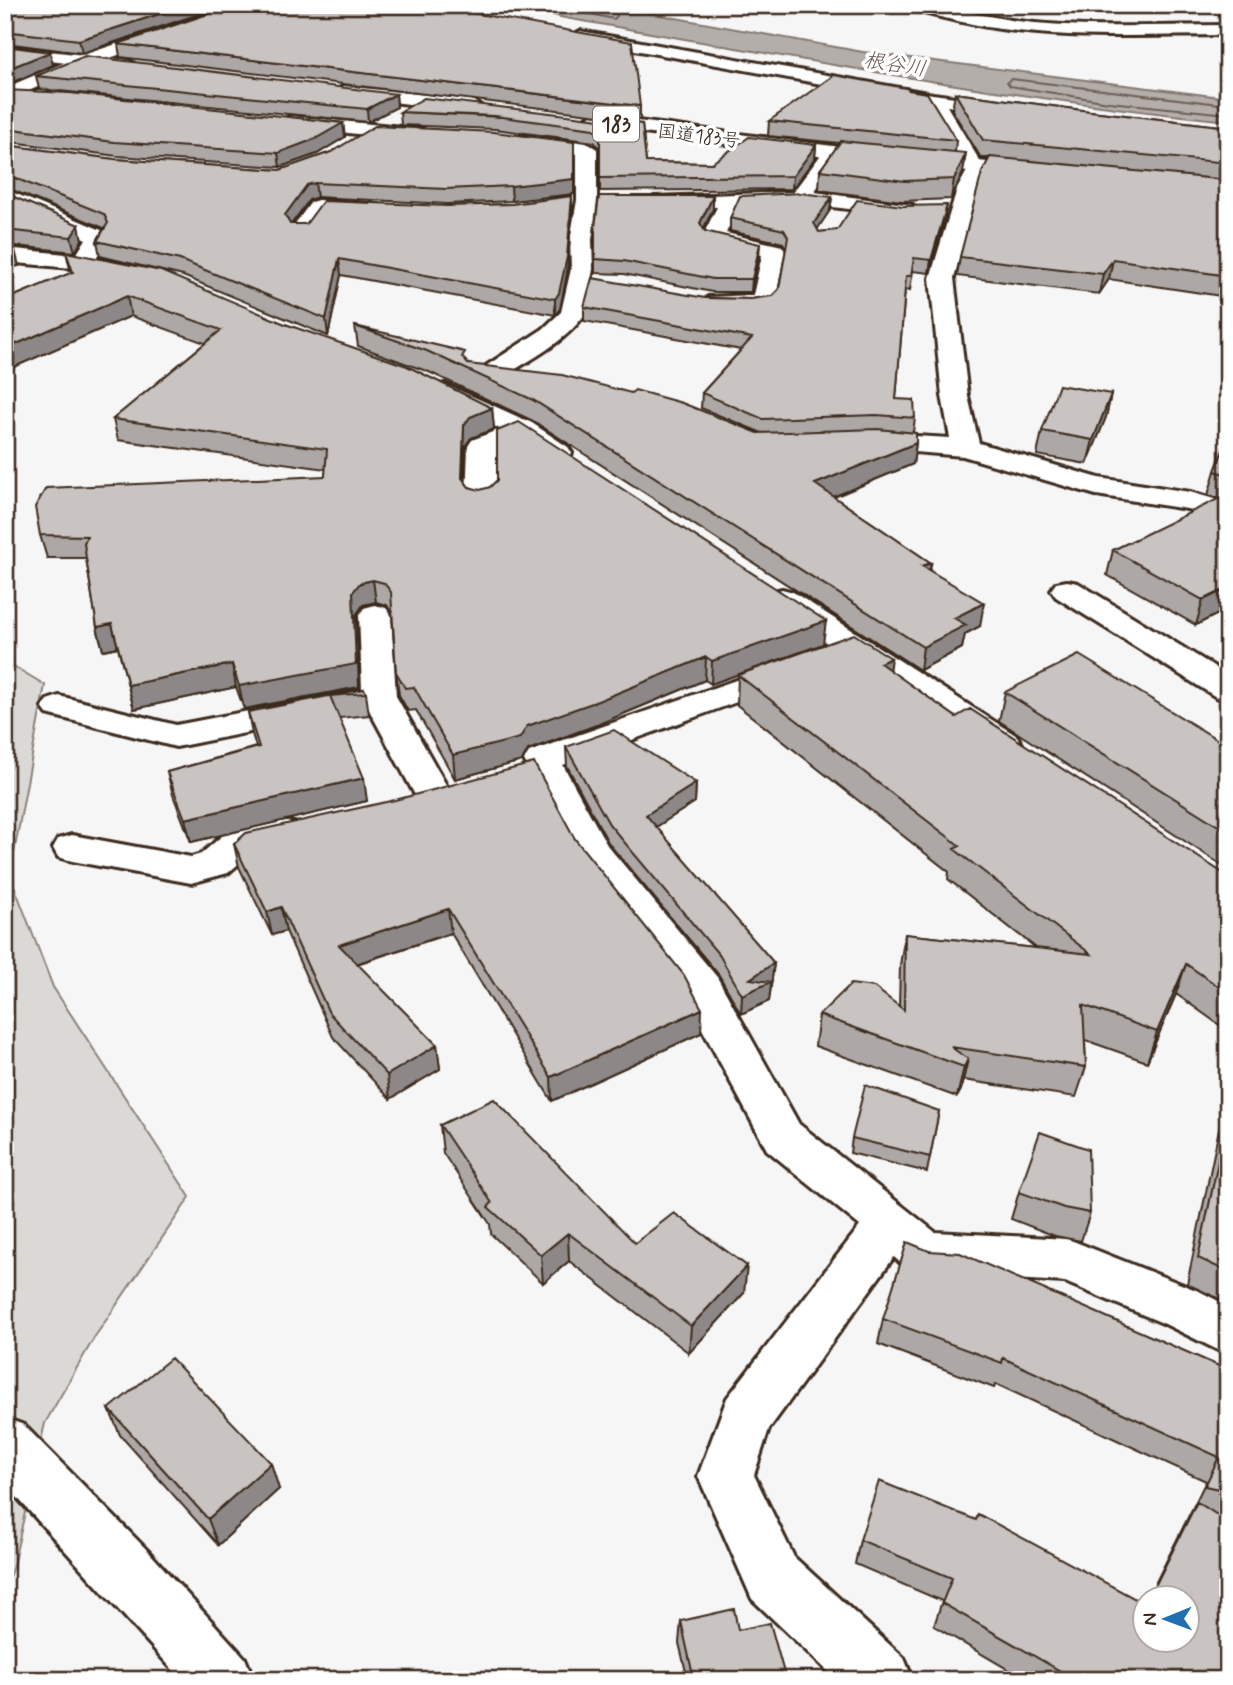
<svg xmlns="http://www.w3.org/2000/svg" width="1233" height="1685" font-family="Mynerve,'Klee One',sans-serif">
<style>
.green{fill:#dbd9d6;stroke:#8b827a;stroke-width:2}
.water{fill:#b4aeaa;stroke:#847972;stroke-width:2}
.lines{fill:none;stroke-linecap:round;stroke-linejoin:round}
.shore{stroke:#6b5f56;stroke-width:2}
.minor-casing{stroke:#3b2a1e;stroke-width:6}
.trunk-casing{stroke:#3b2a1e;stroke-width:6}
.minor{fill:#fff;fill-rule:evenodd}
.trunk{fill:#fff;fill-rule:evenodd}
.wall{fill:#ada8a6;stroke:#3b2a1e;stroke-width:2}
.shaded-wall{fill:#8d8887;stroke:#3b2a1e;stroke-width:2}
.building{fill:#c9c3c1;stroke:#3b2a1e;stroke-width:2}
.labels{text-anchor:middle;stroke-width:7;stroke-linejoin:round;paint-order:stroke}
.far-street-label{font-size:19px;fill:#3b2a1e;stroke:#fff}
.far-water-label{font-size:21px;font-style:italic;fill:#65584f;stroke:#fff}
.shield{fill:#fff;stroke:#766a62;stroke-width:2}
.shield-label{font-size:21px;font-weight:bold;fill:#3b2a1e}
</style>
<rect width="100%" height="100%" fill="#f7f6f6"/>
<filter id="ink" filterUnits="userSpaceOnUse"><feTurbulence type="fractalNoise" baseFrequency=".0143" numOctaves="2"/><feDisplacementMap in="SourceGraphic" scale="14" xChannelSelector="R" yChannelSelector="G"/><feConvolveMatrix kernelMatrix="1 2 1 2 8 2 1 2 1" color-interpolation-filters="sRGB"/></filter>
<g filter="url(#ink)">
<path class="green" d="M5,661L45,685L10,875L53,987L190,1197L94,1338L45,1423L13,1566L5,1589Z"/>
<path class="water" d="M525,5H604L863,52L1228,98V121C1004,98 782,56 560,17Z"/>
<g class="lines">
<path class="shore" d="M547,5L614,19L617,16L613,5
M1228,105L1011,79L1007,82L1010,86L1109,102L1228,114"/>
<g class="minor-casing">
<path id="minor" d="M235,5H259L257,8L92,64L19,95L11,103L5,104L7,87L80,56Z
M903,5C948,5 991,19 1035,23C1099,29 1164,25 1228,25V35C1157,35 1087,39 1017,31C979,27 942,18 905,8Z
M580,31L933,94L1014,105L1016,109L1007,115L947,106L981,163L989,168L977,189L954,278L968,396L979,443L1099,478L1190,492L1228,503V521L1187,509L1096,495L963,456L854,447L850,441L854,435L864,433L950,438L942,396L930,278L957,189L967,171L926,103L574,39L572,36Z
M290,116L422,129L432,135L422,141L283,126L281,122Z
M524,135L587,143L597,149V200L592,240L593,269L585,314C564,344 526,362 496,381L487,384L478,381L474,376L478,371L543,329L561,312L571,269L570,240L577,200V154L517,145L514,141L517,137Z
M833,146L843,152L814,192L905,204L913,205L916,210L913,215L905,216L800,203L738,207L726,233L782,246L785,251L775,302L771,307L763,309L708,307L704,302L708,297L753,295L762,255L705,242L702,237L717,207H661L654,205L651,201L654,197L793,192L826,148Z
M5,189L106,232L109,237L96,258L125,265L128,270L125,275L117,277L83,269L5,262V248L76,255L86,239L5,203Z
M318,200L371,204L379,205L382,210L379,215L371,216L324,213L308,237H292L289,232L311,202Z
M445,384L532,423L568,447L572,453L568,459C548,464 535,450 520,440L496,450V500L491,506L481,509L471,506L466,500L468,446L472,440L500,429L436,398L432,392L436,386Z
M1067,581L1078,583L1228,675V700L1216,697L1056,597L1051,590L1056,583Z
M782,589L793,592L1017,736L1022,744L1017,752L1004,755L991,752L771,606L766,599L771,592Z
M375,605L386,608L391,615L396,696L454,799L448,808L435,811L422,808L368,708L176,747L47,714L42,707L47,700L59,696L176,725L362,689L359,615L364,608Z
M788,662L800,665L805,672L800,679L563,765L607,845L717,977L799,1124L935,1232L1068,1239L1201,1292L1228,1306V1355L1165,1324L1065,1282L924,1274L906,1268L894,1257L769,1429L754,1475L794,1557L904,1658L913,1680H837L752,1599L698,1476L727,1398L860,1226L767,1150L685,997L578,861L524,760L529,752Z
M283,820L297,824L302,833L297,842L250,854L228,873L191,883L72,861L58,857L53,848L58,839L72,835L191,857L201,854L223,835Z
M5,1418L24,1425L148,1551L245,1658L254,1680H182L5,1484Z"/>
</g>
<g class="trunk-casing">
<path id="trunk" d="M5,46L128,60L137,65L128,70L5,56Z
M344,86L472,100L481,106L472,112L338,95L335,91Z
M591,115L833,146L1035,167L1042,169L1045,173L1042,177L1035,179L833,158L584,125L582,121Z"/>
</g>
<use href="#minor" class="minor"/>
<use href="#trunk" class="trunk"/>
</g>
<path class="wall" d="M5,5H226L82,53L5,43Z
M118,44L640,106V120L120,57Z
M36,76L396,94L397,107L368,122L39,89Z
M911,89V91L956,140L955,152L963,173L951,199L902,201L819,190L820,170L840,143L768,136L769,121Z
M5,90L343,123L345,137L317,154L280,167L117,156L5,141Z
M955,93L1082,110L1228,127V297L1109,279L1099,294L957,276L960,257L990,158H981L952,110Z
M400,112L642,124L646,162L712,163L816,145L815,158L792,189L600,191V149L594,142L495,129L401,125Z
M5,145L114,159L280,170L331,152L574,194L512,201L447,204L317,197L309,200L291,224H306L448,206L512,204L572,196V211L567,273L560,309L555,315L341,275L328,336L183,276L100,256L97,241L104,228L5,187Z
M5,193L82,240L75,252L5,245Z
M713,196V209L703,228L705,231L759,257L751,292H712L624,274L595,273V259Z
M832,197L830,210L817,229L819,232L945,218L929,273L913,271L910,290L905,289L896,399L915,418L913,432L916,443L913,464L834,497L931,563L930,571L980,626L965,634L962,648L920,670L533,421L429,372L358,346L355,326L466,361L468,364L762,433L701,408L702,393L741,350L584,321V307L705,298L751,299L772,296L779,289L786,248L783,243L730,231V218Z
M66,252L285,324L492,408L494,429L471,438L465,446L464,481L469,487L823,644L711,684L705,680L599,724L528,750L522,761L455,779L416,710L408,711L399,695L396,672L392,613L387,605L376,602L363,605L356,615L359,687L244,709L236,687L134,709L118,647L103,650L97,627L86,558H47L40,535L325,476L326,469L118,440L113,419L205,343L131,316L5,371V300L71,273Z
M1111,394L1106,417L1087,464L1037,455L1042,431Z
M1228,437V609L1196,625L1107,575L1113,550L1220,499L1208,495L1215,471Z
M889,670L956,717L1223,873L1228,874V1031L1176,994L1147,1062L1085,1040L1086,1067L1076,1097L963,1080L961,1090L957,1097L815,1046L819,1015L899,1006L900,965L905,934L1036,948L948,879L949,872L737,705L738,675Z
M364,689L366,693L369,715L339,718L367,801L191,842L173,795L167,772L256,747L252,734L248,712Z
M1005,692L1220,741L1228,736V869L999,721Z
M566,747L696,783L695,802L656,827L774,963L769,1001L741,1014L719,975L609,844L567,766Z
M575,839L701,1033L552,1101L451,933L357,964L437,1045L440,1069L390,1099L333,1037L286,931L272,935L239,867L234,844Z
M1228,1108V1303L1187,1284L1219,1129Z
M939,1111L927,1172L850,1153L852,1138Z
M440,1125L635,1243L744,1293L689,1353L569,1261L543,1283L491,1234L490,1224L443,1153Z
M1019,1192L1090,1213L1081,1241L1055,1236L1011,1219Z
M883,1319L1228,1370V1517L1218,1515L1228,1680H1026L934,1626L942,1601L855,1564L860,1540L1145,1604V1602V1640L1187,1598H1148L1206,1481L996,1384L994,1388L878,1344Z
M109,1409L279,1489L218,1545L120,1435Z
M681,1621L786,1680H688L679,1643Z"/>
<path class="shaded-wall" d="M187,5H226L82,53L79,40Z
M50,52L53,65L6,85L5,88V70Z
M396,94L397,107L368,122L367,109Z
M343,123L345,137L317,154L280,167L278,153Z
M574,142V194L512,201L511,186Z
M816,145L815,158L792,189L793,176Z
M966,153L963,173L951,199L954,179Z
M315,183L317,197L309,200L287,230L285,215L307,185Z
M572,196V211L567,273L560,309L555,315V299Z
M713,196V209L700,236V223Z
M832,197L830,210L813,236L814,223Z
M947,205L945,218L929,273L931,260Z
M79,225L82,240L75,252L71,237Z
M760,244L759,257L751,292L752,279Z
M15,250L19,266L5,269V252Z
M339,259L341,275L328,336L326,319Z
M1113,259L1109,279L1099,294L1103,274Z
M127,296L131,316L5,371V349Z
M1111,394L1106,417L1087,464L1093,440Z
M492,408L494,429L471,438L465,446L463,500L462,478L464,425L470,417Z
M916,443L913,464L813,505L815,484Z
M931,563L927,585L922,566Z
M373,580L376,602L363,605L356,615L359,687L244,709L239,686L360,583Z
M1228,588V609L1196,625L1203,600Z
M984,603L980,626L965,634L962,648L920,670L923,647L954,618Z
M826,621L823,644L711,684L712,661Z
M112,624L118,647L103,650L97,627Z
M706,657L705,680L599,724L528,750L522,761L455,779L453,755Z
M891,658L887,687L880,663Z
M232,664L236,687L134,709L128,685Z
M364,778L367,801L191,842L185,819Z
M696,783L695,802L645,834L646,815Z
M281,907L286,931L272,935L267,912Z
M448,909L451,933L343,968L339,945Z
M774,963L769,1001L741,1014L742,995L750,979Z
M1186,964L1176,994L1147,1062L1157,1032Z
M702,1009L701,1033L552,1101L551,1077Z
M437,1045L440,1069L390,1099L387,1075Z
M968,1059L961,1090L957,1097L964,1067Z
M568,1233L569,1261L543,1283L541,1255Z
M747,1266L744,1293L689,1353L691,1326Z
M271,1463L279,1489L218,1545L208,1519Z"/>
<path class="building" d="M5,5H187L79,40L5,31Z
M235,5H429L632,42L640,106L118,44Z
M5,46L50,52L5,70Z
M85,56L396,94L367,109L36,76Z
M834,75L911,89L908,90L927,93L956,140L769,121Z
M5,90L70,93L343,123L315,139L278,153L114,142L5,128Z
M955,93L1082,110L1228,127V163L983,140Z
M424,98L642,124L646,162L712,163L749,137L816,145L793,176L600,178V136L594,129L495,116L400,112Z
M375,126L494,132L574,142V179L511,186L446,189L315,183L307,185L285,215L290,224H306L323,201L448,206L512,204L572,196L567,257L559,293L555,299L339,259L326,319L180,260L97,241L108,223L104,214L5,174V145L114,159L280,170L331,152Z
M841,141L966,153L954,179L905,181L820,170Z
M990,157L1228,180V276L1113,259L1103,274L960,257L982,172Z
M5,193L79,225L71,237L5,230Z
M801,193L832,197L814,223L819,232L837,230L857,200L903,206L947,205L931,260L914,258L911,276H906L896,399L914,400L915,418L877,415L763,419L702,393L752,338L584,307L592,278L705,298L751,299L772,296L779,289L788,237L784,230L730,218L740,196Z
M599,196H713L700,223L705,231L760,244L752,279H713L624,261L595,259V227Z
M5,249L15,250L5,252Z
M66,252L161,271L285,324L407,366L492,408L470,417L464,425L462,478L469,487L480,490L490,487L497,480V431L519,422L826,621L712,661L706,657L598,701L527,726L520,738L453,755L414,687L405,688L396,672L391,592L384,583L373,580L360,583L353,592L356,664L239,686L232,664L128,685L112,624L97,627L86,558L84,543L87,536L40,535L35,507L46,488L325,476L327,449L113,419L221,330L127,296L5,349V300L73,272Z
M355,326L465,352L462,357L468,364L562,375L631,393L635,390L682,403L758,433L878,429L916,433V443L815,484L931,563L922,566L984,603L954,618L966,625L923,647L533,400L427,351Z
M1059,385L1111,394L1093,440L1042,431Z
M1228,437V475L1215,471Z
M1224,496L1228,497V588L1203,600L1113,550Z
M854,634L891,658L880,663L956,717L970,709L1223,873L1228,874V993L1186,964L1157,1032L1083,1005L1086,1067L951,1047L968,1059L964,1067L819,1015L851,984L874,987L904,1010L905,934L1091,954L954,849L960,846L738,675Z
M1079,655L1220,741L1228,736V832L1005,692Z
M364,689L366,693L330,696L364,778L185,819L167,772L259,747L248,712Z
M614,730L696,783L646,815L774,963L750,979L771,982L742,995L720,956L609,824L566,747Z
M534,763L575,839L684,975L702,1009L551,1077L448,909L339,945L437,1045L387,1075L329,1013L281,907L267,912L234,844L246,833L395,800Z
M865,1085L939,1111L930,1157L852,1138Z
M494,1099L635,1243L674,1213L747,1266L691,1326L568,1233L541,1255L488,1207L492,1203L440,1125Z
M1228,1114V1272L1198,1258Z
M1040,1132L1088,1149L1090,1213L1064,1208L1019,1192Z
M907,1242L929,1251L960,1253L1228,1370V1491L1205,1486L1219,1457L1003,1358L1002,1363L883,1319Z
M171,1358L271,1463L208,1519L109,1409Z
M879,1481L976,1520L978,1514L1145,1604V1640H1187V1598H1149L1197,1502L1228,1522V1680H1076L942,1603L952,1578L860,1540Z
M734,1609L738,1630L770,1623L786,1680H694L681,1621Z"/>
</g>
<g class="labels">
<g class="far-street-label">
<text transform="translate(699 135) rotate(7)" y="7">国道183号</text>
</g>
<g class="far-water-label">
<text transform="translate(895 64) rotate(9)" y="7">根谷川</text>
</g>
<rect class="shield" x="593" y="106.5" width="46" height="35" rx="5"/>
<g class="shield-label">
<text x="616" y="131">183</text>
</g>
</g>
<rect width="1233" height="1685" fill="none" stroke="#fff" stroke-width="28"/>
<rect x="14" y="14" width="1205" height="1657" fill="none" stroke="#3b2a1e" stroke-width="2.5" filter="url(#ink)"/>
<g transform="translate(1166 1619) rotate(269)"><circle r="33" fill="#ffffff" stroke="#b1aaa5" stroke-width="2"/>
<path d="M0-5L12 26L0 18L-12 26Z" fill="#1f6fb2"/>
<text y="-10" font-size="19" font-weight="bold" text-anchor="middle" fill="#3b2a1e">N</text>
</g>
</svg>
